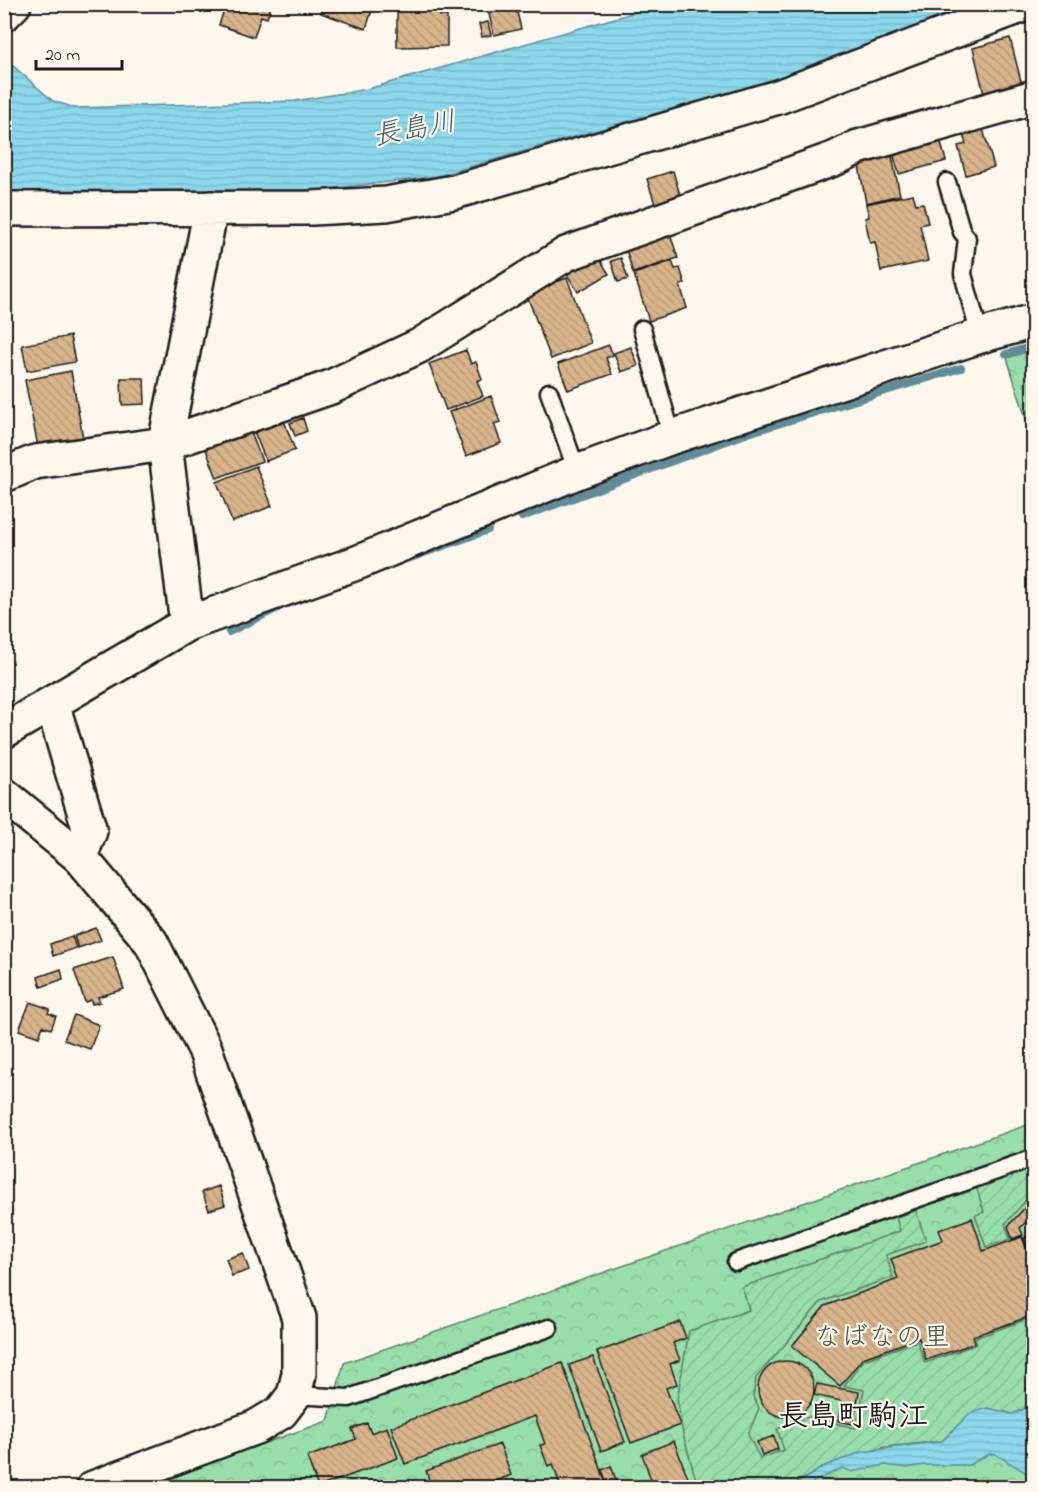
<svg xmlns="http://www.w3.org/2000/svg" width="1038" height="1492" font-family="'Indie Flower','Klee One',sans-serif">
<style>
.park{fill:url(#park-crowns);stroke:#5a7d64;stroke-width:1.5}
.garden{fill:url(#garden-furrows);stroke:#5a7d64;stroke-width:1.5}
.water{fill:url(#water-rules);stroke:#5f8c98;stroke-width:1.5}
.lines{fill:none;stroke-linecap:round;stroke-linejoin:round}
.stream{stroke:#5f8c98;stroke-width:8}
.building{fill:url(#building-back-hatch);stroke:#1c1c1c;stroke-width:1.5}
.lane-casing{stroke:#1c1c1c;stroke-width:21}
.street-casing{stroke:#1c1c1c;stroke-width:38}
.secondary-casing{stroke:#1c1c1c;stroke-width:38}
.lane{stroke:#fbf7ec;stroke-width:16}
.street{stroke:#fbf7ec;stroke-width:33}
.secondary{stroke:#fbf7ec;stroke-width:33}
.labels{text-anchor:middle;stroke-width:4.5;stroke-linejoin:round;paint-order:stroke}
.park-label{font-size:27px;fill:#415647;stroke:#fbf7ec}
.water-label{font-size:28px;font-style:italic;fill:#435d64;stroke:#fbf7ec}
.quarter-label{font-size:30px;font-weight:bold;fill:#1c1c1c;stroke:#fbf7ec}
</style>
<defs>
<pattern id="park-crowns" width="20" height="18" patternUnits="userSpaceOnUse" patternTransform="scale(1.5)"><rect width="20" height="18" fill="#98deab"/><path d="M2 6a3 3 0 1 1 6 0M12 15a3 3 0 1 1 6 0" fill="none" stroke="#82be93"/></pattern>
<pattern id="garden-furrows" width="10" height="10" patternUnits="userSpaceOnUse" patternTransform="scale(1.5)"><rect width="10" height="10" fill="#98deab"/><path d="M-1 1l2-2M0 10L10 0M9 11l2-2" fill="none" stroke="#82be93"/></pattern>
<pattern id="water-rules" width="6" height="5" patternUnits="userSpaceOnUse" patternTransform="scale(1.5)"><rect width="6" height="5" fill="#8bd7eb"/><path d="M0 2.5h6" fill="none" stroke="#77b8c9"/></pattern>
<pattern id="building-back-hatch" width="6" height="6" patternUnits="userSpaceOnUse" patternTransform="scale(1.5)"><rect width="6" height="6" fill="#d8b48a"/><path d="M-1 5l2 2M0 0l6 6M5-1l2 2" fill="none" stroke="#b99a76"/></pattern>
</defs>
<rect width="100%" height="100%" fill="#fbf7ec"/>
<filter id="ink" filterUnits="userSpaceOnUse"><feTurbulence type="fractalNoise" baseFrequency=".0167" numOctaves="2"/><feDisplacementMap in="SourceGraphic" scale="12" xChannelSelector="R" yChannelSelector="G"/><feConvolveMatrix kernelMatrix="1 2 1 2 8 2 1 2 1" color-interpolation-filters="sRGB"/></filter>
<g filter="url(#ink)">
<path class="park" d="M1033,350H1034L1033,441L1007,358Z
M1033,1123V1487L135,1488L328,1421L344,1363Z"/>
<path class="garden" d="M1033,1167V1192L1005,1224L1010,1239L986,1247L975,1215L984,1212L976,1186Z
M916,1211L926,1241L886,1255L893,1277L821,1302L756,1378L753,1396L759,1408L748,1435L760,1458L784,1450L777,1429L814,1415L821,1420L856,1428L864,1390L844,1386L864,1360L917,1341L925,1363L977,1344L975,1338L1033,1317V1409L1026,1408L1013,1414L987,1408L942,1441L885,1447L825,1466L791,1487H698L683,1434L677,1399L689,1331L749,1310L742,1287L900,1231L896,1217Z"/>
<path class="water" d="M660,5H979L773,80L434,177L309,191H5L4,58L53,101L75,108L295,101L368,89Z
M987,1408L1013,1414L1026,1408L1033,1409V1477L995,1454H989L969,1465H924L907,1468L885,1465L852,1472L843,1468L813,1482L812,1487H791L825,1466L861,1452L942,1441L969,1414Z"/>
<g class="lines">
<path class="stream" d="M1006,354L1034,346
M522,517L748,433L961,368
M410,558L488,530
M229,632L280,607"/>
</g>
<path class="building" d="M226,4H272L267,18L261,16L254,37L219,25Z
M324,4H374L366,29L321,13Z
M397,4H440V16H447V46L397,47Z
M515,4L521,29L494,35L488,10Z
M488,22L491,35L482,37L479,24Z
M1010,38L1022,85L984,94L973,48Z
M982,126L994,167L966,175L958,146L966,144L962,132Z
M939,136L946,161L899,174L892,150Z
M891,152L900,195L866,203L858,160Z
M673,171L682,202L657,210L647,179Z
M913,194L916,204L923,203L928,223L920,225L928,261L881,271L875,242L870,243L865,218L869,217L866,204Z
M669,231L678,258L633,273L625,246Z
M596,253L609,274L578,292L565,271Z
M621,258L628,279L618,282L611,261Z
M672,261L675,269L680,268L685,284L680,285L687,308L649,321L634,274Z
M567,278L591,343L551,359L526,293Z
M70,336L75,362L27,371L22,345Z
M609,345L613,355L606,358L612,374L568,390L558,364Z
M631,347L638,366L621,372L614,353Z
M466,350L471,364L476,362L482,379L477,381L483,396L446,410L429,364Z
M71,371L83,438L38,447L25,380Z
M121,378H144L145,404L122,405Z
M491,396L500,422L494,424L501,443L466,456L449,412Z
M283,418L295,450L266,461L253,429Z
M303,418L307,431L295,436L290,423Z
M250,430L262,461L217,478L205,447Z
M256,466L272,506L232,522L217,482Z
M96,928L101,940L78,948L74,936Z
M72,936L76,948L53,956L50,944Z
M113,957L124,989L98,997L100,1002L92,1004L91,1000L85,1002L74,970Z
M61,969L63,979L41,987L38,977Z
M30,1002L50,1009L48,1013L56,1016L51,1029L43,1026L39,1037L19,1030Z
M74,1015L99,1025L90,1049L64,1040Z
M219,1186L225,1205L209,1210L202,1192Z
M1034,1198V1214L1020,1228L1023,1235L1012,1239L1008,1226Z
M972,1218L983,1251L1022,1237L1034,1270V1274L1026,1277L1034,1298V1315L973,1336L975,1343L926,1360L919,1338L863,1358L840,1386L792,1346L825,1306L898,1279L891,1259L943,1240L939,1230Z
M1034,1234V1265L1024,1238Z
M243,1253L249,1270L232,1276L226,1259Z
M680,1322L686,1338L673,1343L680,1360L670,1364L677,1384L666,1388L680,1425L631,1443L597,1352Z
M593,1357L625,1442L601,1451L569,1365Z
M758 1389a28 28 0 1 1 56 0a28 28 0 1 1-56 0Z
M562,1363L608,1488H561L553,1464L548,1466L540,1445L545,1444L535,1416L405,1464L391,1427Z
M817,1384L859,1392L853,1424L838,1421L841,1401L814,1395Z
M367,1423L371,1433L387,1427L398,1458L318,1487L307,1457L356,1439L352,1429Z
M774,1436L778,1449L762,1455L757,1442Z
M674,1441L691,1486L654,1488L642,1454Z
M500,1444L511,1475L478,1488H432L426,1471Z
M611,1466L619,1488H609L602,1470Z"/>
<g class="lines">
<g class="lane-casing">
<path id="lane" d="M947,182L962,232L967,238L963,274L980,336
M642,329L672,437
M549,392L577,472
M736,1262L1034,1158
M294,1395L349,1398L549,1328"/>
</g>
<g class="street-casing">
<path id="street" d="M4,14L14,4
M4,209L312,208L386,204L454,192L778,97L1026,4
M4,475L35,462L165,444L331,387L419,346L566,254L836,158L858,147L1034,97
M187,624L165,444L211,208
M52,703L90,831L80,857
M4,731L187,624L359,562L577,472L672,437L980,336L1034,321"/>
</g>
<g class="secondary-casing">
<path id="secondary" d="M4,795L80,857L151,942L205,1049L299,1318V1374L294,1395L281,1412L256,1427L93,1488"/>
</g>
<use href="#lane" class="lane"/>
<use href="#street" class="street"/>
<use href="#secondary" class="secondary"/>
</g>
</g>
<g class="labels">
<g class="park-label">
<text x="882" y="1345">なばなの里</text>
</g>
<g class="water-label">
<text transform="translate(414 127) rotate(-11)" y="10">長島川</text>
</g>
<g class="quarter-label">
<text x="853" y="1425">長島町駒江</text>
</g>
</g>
<rect width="1038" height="1492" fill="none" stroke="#fbf7ec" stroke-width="24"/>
<rect x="12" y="12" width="1014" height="1468" fill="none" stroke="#1c1c1c" stroke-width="2" filter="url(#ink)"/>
<path d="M36 60v9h86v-9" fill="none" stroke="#1c1c1c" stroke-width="3"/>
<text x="45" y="60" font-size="18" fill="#1c1c1c" stroke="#fbf7ec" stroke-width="4.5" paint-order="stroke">20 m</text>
</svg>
